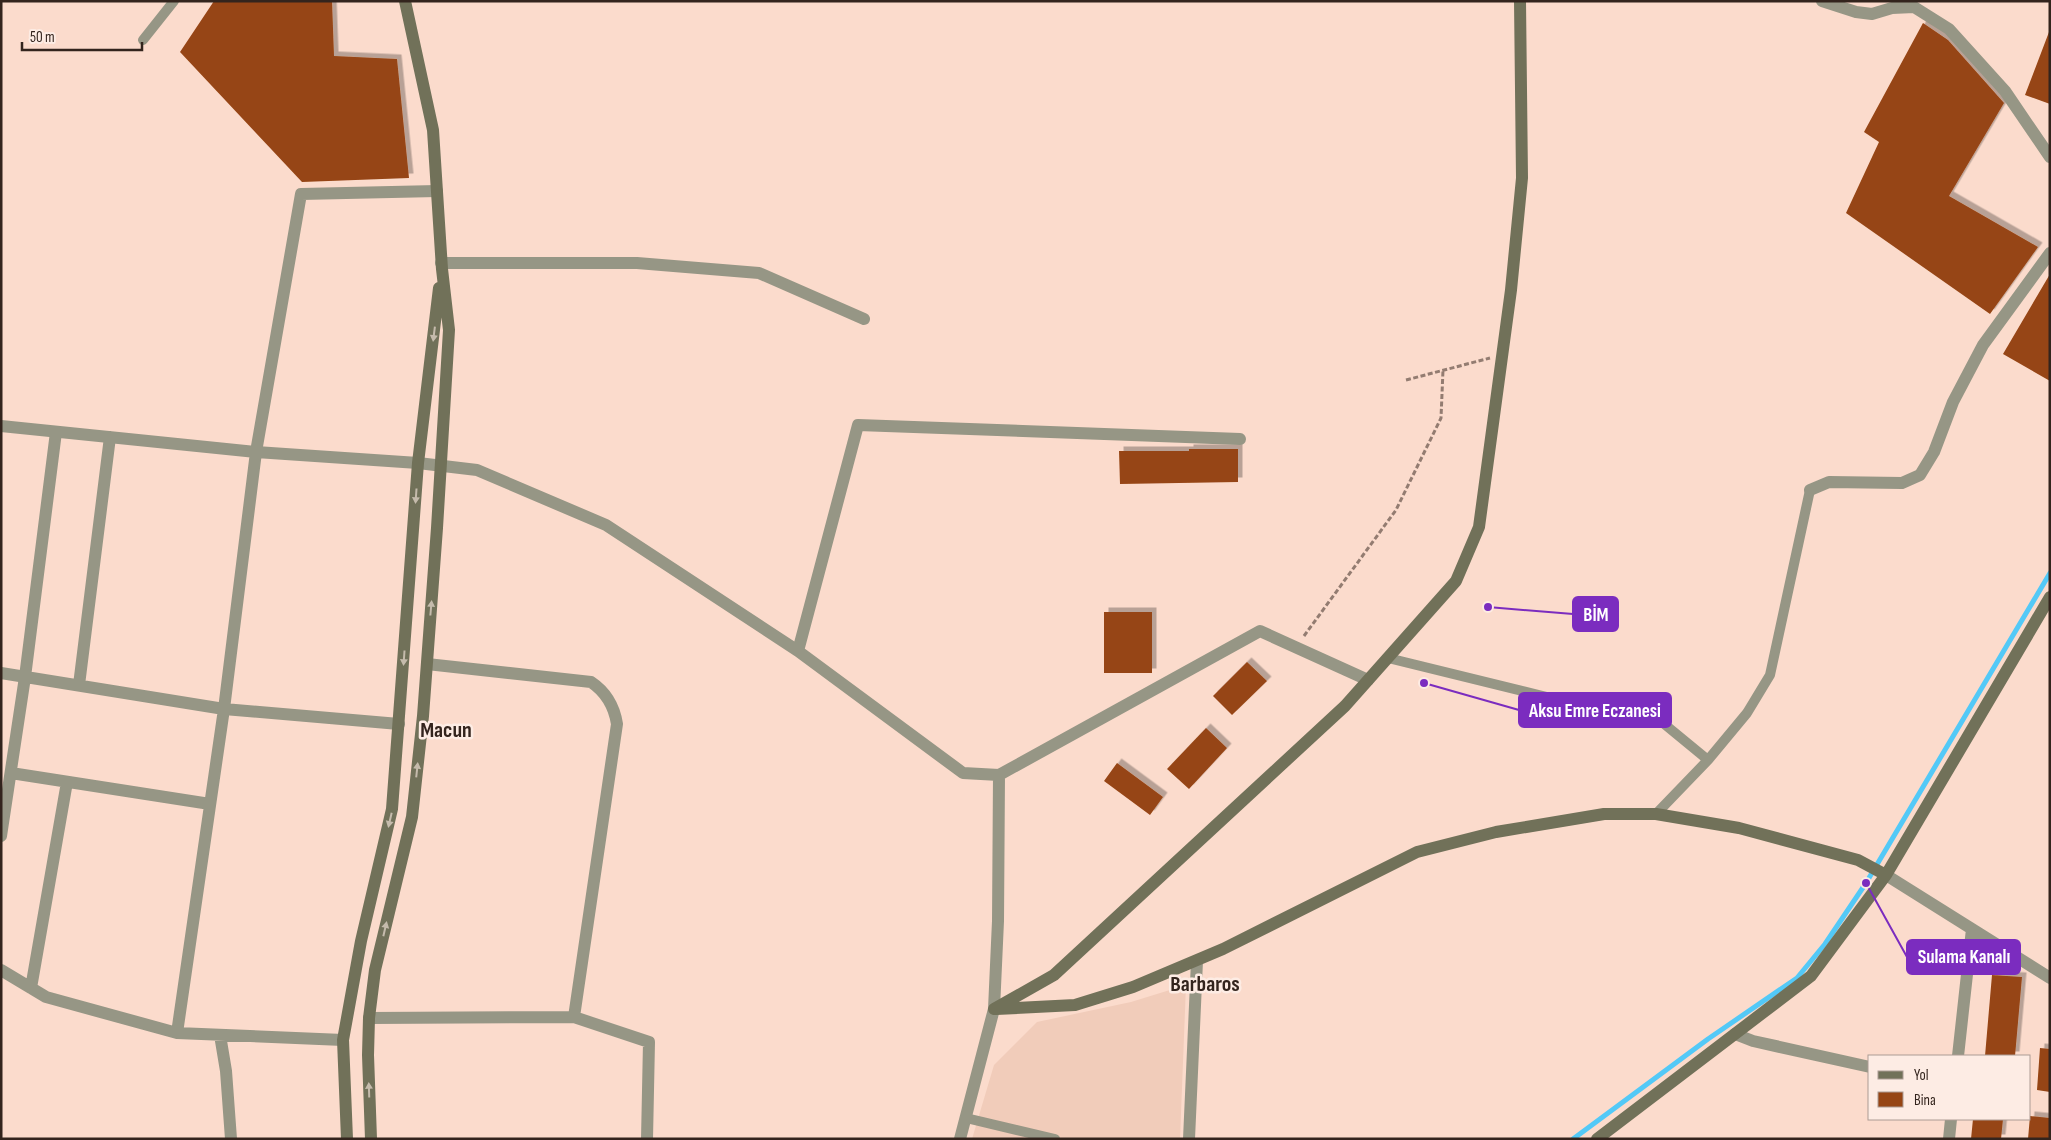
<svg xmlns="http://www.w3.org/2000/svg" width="2051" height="1140" font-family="'Sofia Sans Condensed',sans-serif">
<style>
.built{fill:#f1ccba}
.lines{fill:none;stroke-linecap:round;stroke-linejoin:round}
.stream{stroke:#53c9f7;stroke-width:5}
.building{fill:#964514;filter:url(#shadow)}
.path{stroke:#937c71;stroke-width:3;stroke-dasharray:5 2.5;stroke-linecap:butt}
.lane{stroke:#969685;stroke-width:10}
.street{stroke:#969685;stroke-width:12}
.secondary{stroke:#717159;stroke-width:12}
.oneway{fill:#c5bbac}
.labels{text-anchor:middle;stroke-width:5;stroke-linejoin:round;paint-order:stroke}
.district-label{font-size:22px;font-weight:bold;fill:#33241d;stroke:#fdece4}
.leader{fill:none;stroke:#7b2cbf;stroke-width:2}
.callout-dot{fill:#7b2cbf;stroke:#fdece4;stroke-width:2}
.callout{fill:#7b2cbf;stroke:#7b2cbf;stroke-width:2}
.callout-label{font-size:19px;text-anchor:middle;font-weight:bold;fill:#fff}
</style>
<defs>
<filter id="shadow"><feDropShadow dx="4.5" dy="-4.5" stdDeviation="0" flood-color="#0004"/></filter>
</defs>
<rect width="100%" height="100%" fill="#fbdbcc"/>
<path class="built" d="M1186,985L1180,1139H972L994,1065L1037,1022L1131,1002Z"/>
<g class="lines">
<path class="stream" d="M1573,1139L1708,1039L1797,978L1825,944L1866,883L2050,573"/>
</g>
<path class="building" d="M214,1H332L334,56L397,59L409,178L302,182L180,52Z
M1923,23L1948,40L2004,103L1949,196L2038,247L1990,314L1846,213L1879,142L1864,132Z
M2049,32H2050V104L2025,95Z
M2050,274V381L2003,354Z
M1189,449H1238V482L1120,484L1119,451H1189Z
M1104,612H1152V673H1104Z
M1247,662L1267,681L1232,715L1213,696Z
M1206,728L1227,748L1189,789L1167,769Z
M1117,763L1163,797L1150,815L1104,781Z
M1992,975L2022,977L2015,1056H1985Z
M2040,1048L2050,1049V1092L2037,1090Z
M2030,1116L2050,1118V1139H2028Z
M1973,1119H2003L2001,1139H1971Z"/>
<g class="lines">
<path class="path" d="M1406,380L1490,358
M1304,636L1396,510L1441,418L1443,370"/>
<path class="lane" d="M143,40L174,1
M1388,658L1575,704L1646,709L1708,760
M1656,814L1708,760L1747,713L1770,675L1810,490
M966,1118L1055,1139"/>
<path class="street" d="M1822,1L1856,12L1872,14L1892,8L1914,7L1949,29L2005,91L2050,157
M441,263H637L759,273L864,319
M1,426L256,452L418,463L477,470L606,525L798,651L963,773L999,775
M1810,490L1829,482L1902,483L1920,475L1934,452L1953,402L1983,345L2050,253
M798,651L858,425L1240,439
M427,664L591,682C606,692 614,705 617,724L574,1017
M1,673L224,709L399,724
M79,685L110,437
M11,773L210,804
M1,836L25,677L56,432
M1886,875L2050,978
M1,970L46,997L177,1033L343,1040
M31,988L67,782
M369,1018L574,1017L649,1042L647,1139
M177,1033L224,709L256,452L301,194L437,191
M1735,1034L1753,1041L1870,1067
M220,1035L226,1071L231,1139
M1958,1056L1972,929
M960,1139L994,1009L998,921L999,775L1260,631L1368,680
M1189,1139L1197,961
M1949,1139L1951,1119"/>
<path class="secondary" d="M994,1009L1054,975L1345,706L1456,581L1479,527L1511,290L1522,178L1520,1
M996,1009L1075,1005L1133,987L1223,949L1417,852L1496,832L1604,814H1656L1739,828L1858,860L1886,875
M347,1139L343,1040L361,941L392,809L418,463L439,288
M371,1139L368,1055L369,1018L375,970L412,817L423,716L437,528L449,330L442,269L433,130L405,1
M1597,1139L1811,976L1886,875L2050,597"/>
</g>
<defs><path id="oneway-solid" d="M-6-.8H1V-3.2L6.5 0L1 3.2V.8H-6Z" transform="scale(1.25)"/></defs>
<g class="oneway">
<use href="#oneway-solid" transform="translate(434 334) rotate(97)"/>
<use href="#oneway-solid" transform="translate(416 496) rotate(94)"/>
<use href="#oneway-solid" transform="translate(431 608) rotate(-85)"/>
<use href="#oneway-solid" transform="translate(404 658) rotate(94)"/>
<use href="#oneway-solid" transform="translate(417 770) rotate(-84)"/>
<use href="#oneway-solid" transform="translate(390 820) rotate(103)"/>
<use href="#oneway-solid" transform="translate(385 929) rotate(-77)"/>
<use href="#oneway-solid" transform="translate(369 1090) rotate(-92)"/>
</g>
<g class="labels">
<g class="district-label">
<text x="446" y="737">Macun</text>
<text x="1205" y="991">Barbaros</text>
</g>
</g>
<path class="leader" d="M1488 607L1573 614M1424 683L1519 710M1866 883L1907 957"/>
<g class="callout-dot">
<circle cx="1488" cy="607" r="5"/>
<circle cx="1424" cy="683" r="5"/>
<circle cx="1866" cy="883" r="5"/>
</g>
<g class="callout">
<rect x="1573" y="597" width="45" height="34" rx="5"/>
<rect x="1519" y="693" width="152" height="34" rx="5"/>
<rect x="1907" y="940" width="113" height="34" rx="5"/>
</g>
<g class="callout-label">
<text x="1596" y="621">BİM</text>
<text x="1595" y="717">Aksu Emre Eczanesi</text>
<text x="1964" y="963">Sulama Kanalı</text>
</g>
<rect width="2051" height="1140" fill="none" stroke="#33241d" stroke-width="5"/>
<rect x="1868" y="1055" width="162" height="65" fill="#fdece4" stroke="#ac9c94"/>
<rect x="1878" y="1071" width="25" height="8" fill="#717159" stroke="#ac9c94"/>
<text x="1914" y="1080" font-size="15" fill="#33241d">Yol</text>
<rect x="1878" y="1092" width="25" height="15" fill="#964514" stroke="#ac9c94"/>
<text x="1914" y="1105" font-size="15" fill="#33241d">Bina</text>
<path d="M22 42v8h120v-8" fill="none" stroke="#33241d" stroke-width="2.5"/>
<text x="30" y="42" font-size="15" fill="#33241d" stroke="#fdece4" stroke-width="4" paint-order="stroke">50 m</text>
</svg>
